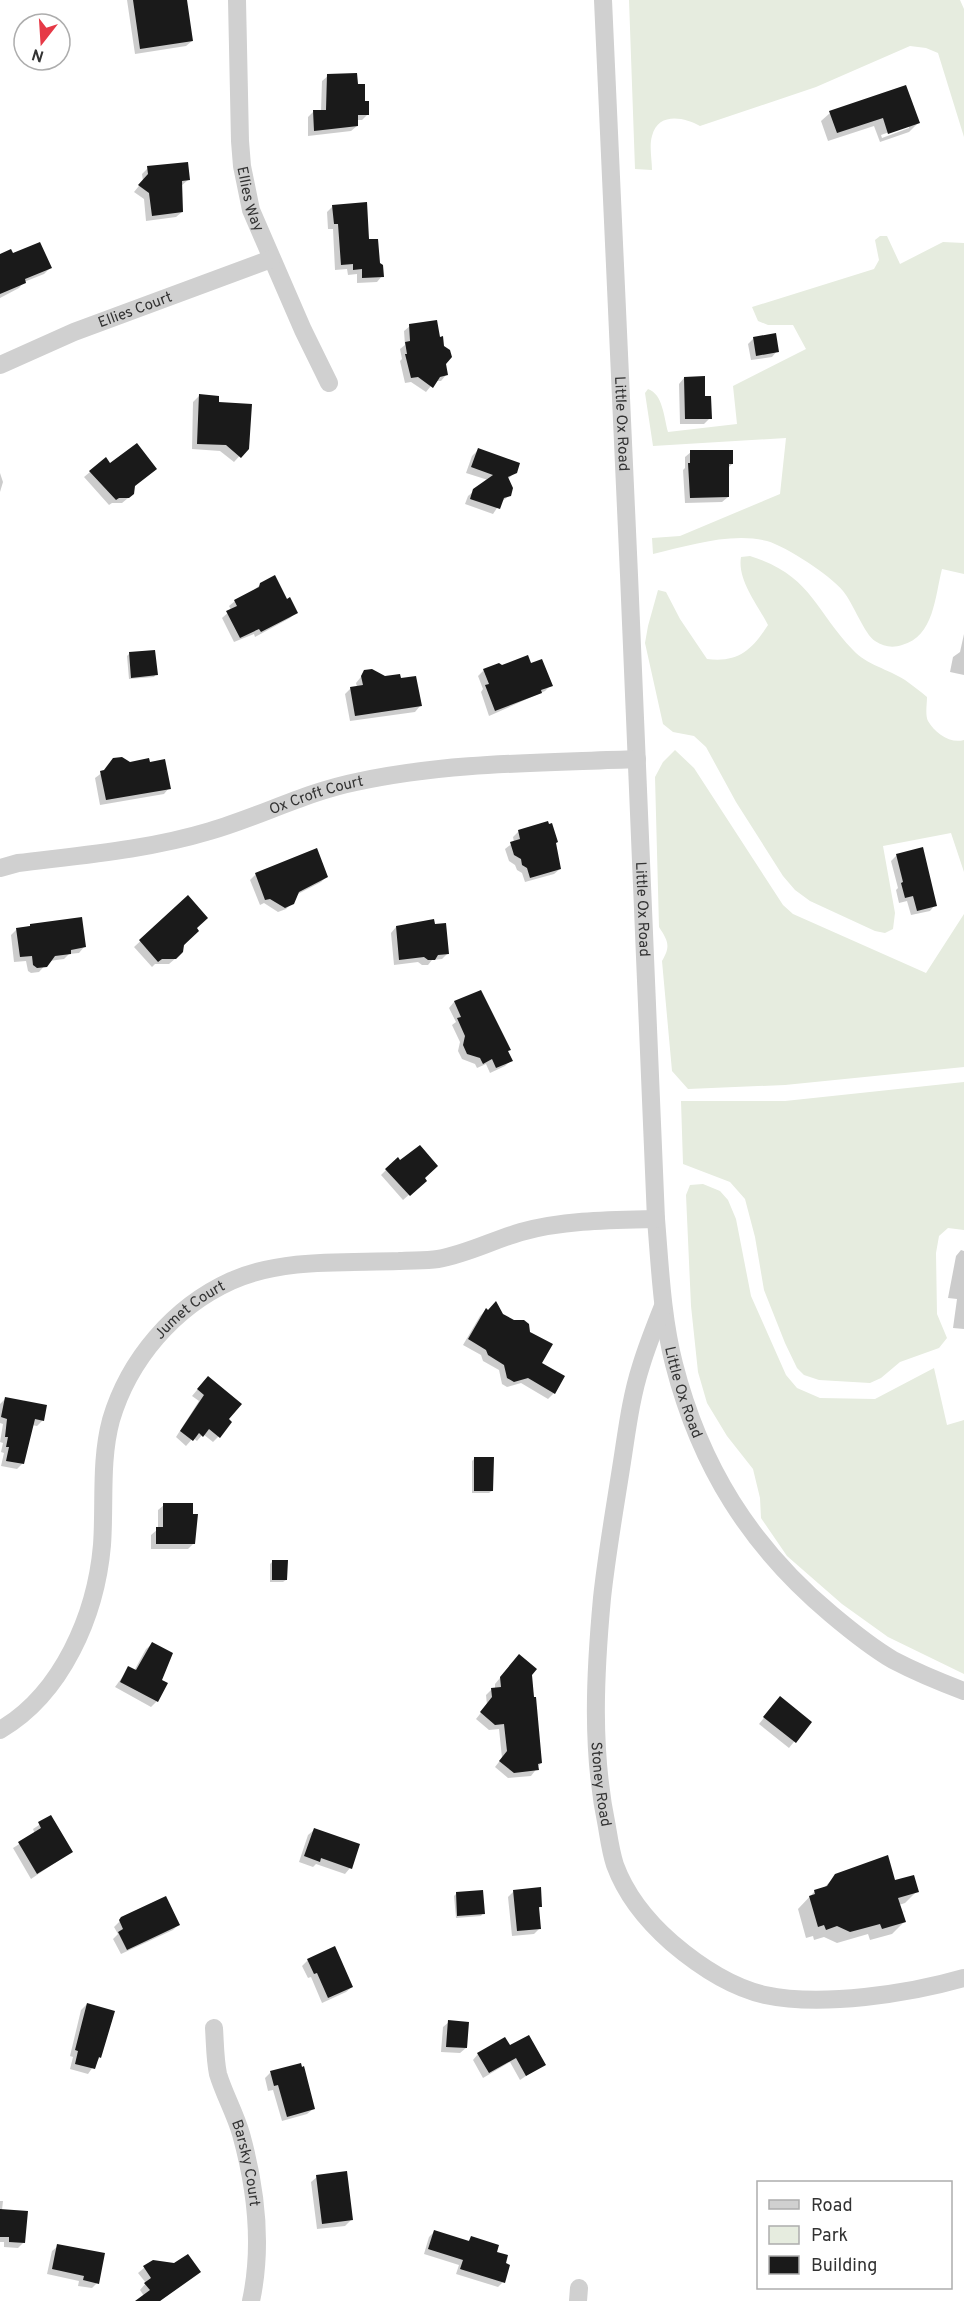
<svg xmlns="http://www.w3.org/2000/svg" width="964" height="2301" font-family="Overpass,sans-serif">
<style>
.green{fill:#e6ecdf}
.shadow{fill:#0003;fill-rule:evenodd}
.building{fill:#1a1a1a}
.lines{fill:none;stroke-linecap:round;stroke-linejoin:round}
.street{stroke:#d0d0d0;stroke-width:18}
.labels{text-anchor:middle;stroke-width:6;stroke-linejoin:round;paint-order:stroke}
.street-label{font-size:15px;fill:#333;stroke:#fff}
</style>
<rect width="100%" height="100%" fill="#fff"/>
<path class="green" d="M629,0H960L964,9V137L938,53L926,48L910,46L816,87L700,126C684,117 658,112 652,136C649,146 652,160 652,170L635,169Z
M880,236H887L900,264L943,242L964,243V574L942,569C935,596 934,637 902,645C893,648 884,647 875,641C865,635 853,603 843,591C830,575 787,547 767,541C731,532 688,546 653,554L652,538L680,536L780,494L786,438L653,446L645,393L648,389C663,394 664,418 668,432L737,424L733,386L806,349L793,325H768L758,321L752,307L874,269L879,260L875,240Z
M750,556C811,575 814,609 853,650C867,665 888,669 905,680C912,685 920,691 927,697C927,704 925,715 928,721C935,733 950,744 964,740V872L951,833L883,846L895,913L893,929L885,933L875,931L810,901L795,890L783,876L736,802L706,747L694,736L673,732L663,724L645,643L648,626L658,590L666,592L680,619L707,659C738,663 752,650 768,625C758,605 737,580 741,557Z
M675,750L694,768L783,905L793,914L926,973L964,914V1067L785,1085L688,1089L672,1071L662,961C671,946 668,941 659,927L655,777L663,762Z
M964,1082V1230L948,1228L939,1236L936,1253L937,1314L947,1338L939,1348L900,1362L881,1378L870,1383L819,1380L804,1375L797,1368L785,1343L764,1290L755,1237L745,1199L730,1182L683,1164L681,1101H785Z
M703,1184L720,1191L728,1200L736,1219L751,1296L786,1375L797,1388L820,1398L875,1399L934,1368L947,1425L964,1420V1674L888,1637L842,1604L787,1556L761,1518L760,1498L753,1469L727,1436L707,1403L698,1372L691,1306L686,1195L690,1185Z"/>
<path class="shadow" d="M127,0H186L192,41L186,46L135,54Z
M328,76L356,86L368,114L362,120H356L357,126L351,131L308,136V117L314,111H321L322,81Z
M905,87L918,123L909,132L880,142L874,126L828,141L821,121L830,113ZM909,125V128L882,138L881,135Z
M148,168L188,180L181,186L182,212L176,217L146,221L144,199L134,192L143,181L142,174Z
M333,206L368,241L382,276L377,282L357,283V274L348,275L347,269L335,270L333,229H328L327,212Z
M12,255L50,268L44,274L24,282L19,288L0,298V256Z
M410,326L445,364L446,375L441,381H435L426,392L411,382L405,383L400,361L402,359L400,349L405,345L404,331Z
M754,338L777,351L772,357L751,360L748,344Z
M684,378L704,398L710,418L704,424H680L679,384Z
M199,396L217,404L247,448L234,462L220,451L192,449L193,402Z
M478,450L515,472L508,479L509,496L501,502L493,514L465,504L468,496L488,480L466,473L472,456Z
M691,452L732,464L728,468V497L722,502L685,503L683,470L685,468V457Z
M90,472L134,487L133,494L122,503H112L109,505L84,477Z
M0,473L3,482L0,492Z
M261,584L287,601L296,612L290,618L255,637L254,634L234,642L222,618L231,610L229,606L235,601L254,590Z
M964,634V675L950,672L953,657L960,652Z
M129,654L156,674L154,677L129,679L127,656Z
M530,665L551,685L545,691L489,716L481,692L483,689L478,676L484,670Z
M365,672L420,706L415,712L350,721L345,694L351,688L357,687L356,683Z
M103,772L169,788L164,794L100,805L95,778Z
M519,831L555,843L560,869L554,874L525,882L522,873L517,870L515,865L509,861L505,849L514,842L513,837Z
M897,855L935,905L930,911L911,915L907,901L899,903L896,890L898,888L891,861Z
M256,874L326,877L321,882L296,895L292,903L286,909L278,912L264,903L260,905L250,880Z
M188,897L195,929L176,958L169,964H155L152,967L134,947Z
M30,926L84,947L79,953L69,954L64,959L49,961L39,972L31,973L28,971L26,961L14,962L11,935L16,930Z
M396,927L448,953L442,959L432,960L428,965H422L418,962L394,965L391,933Z
M481,992L509,1050L507,1052L511,1060L505,1066L490,1073L486,1064L477,1068L475,1064L462,1059L458,1051L460,1042L452,1025L456,1022L449,1008L454,1002Z
M386,1170L423,1178L419,1186L403,1200L381,1175Z
M961,1250L964,1251V1329L953,1328L957,1299L948,1298L956,1256Z
M486,1310L502,1315L540,1364L554,1393L548,1399L521,1383L507,1387L502,1384L499,1370L483,1361L481,1355L463,1345L480,1316Z
M202,1384L227,1419L218,1437L213,1442L203,1434L197,1441L193,1438L186,1446L176,1437L199,1401L192,1396Z
M5,1399L43,1420L37,1426L32,1425L23,1463L17,1469L1,1466L4,1453L1,1452L3,1443L0,1442L3,1424L0,1423V1404Z
M475,1458L492,1491L489,1493H472V1461Z
M164,1505L194,1543L188,1549H151V1535L158,1529V1510Z
M273,1561L286,1580L283,1582H270V1564Z
M152,1644L160,1680L157,1701L151,1707L115,1687L129,1668L134,1671L146,1649Z
M513,1662L531,1674L541,1763L531,1776L508,1778L495,1767L502,1758L499,1729L489,1730L476,1719L487,1705L486,1695L492,1689H495V1684Z
M775,1704L810,1722L789,1748L759,1724Z
M51,1817L71,1852L31,1879L13,1848L35,1834L33,1829Z
M314,1830L350,1868L345,1874L316,1864L313,1867L299,1862L308,1835Z
M836,1875L894,1882L917,1891L905,1903L899,1905L904,1922L892,1934L870,1940L868,1934L837,1943L824,1937L814,1940L813,1936L806,1938L798,1909L815,1891L823,1889Z
M514,1891L541,1906L538,1909L540,1928L534,1934L512,1936L508,1897Z
M456,1894L483,1913L481,1916L456,1918L454,1896Z
M120,1921L178,1925L173,1930L121,1954L113,1939L118,1934L114,1927Z
M308,1960L352,1987L346,1992L322,2003L311,1977L308,1978L302,1966Z
M87,2004L100,2057L88,2074L70,2069L73,2057L70,2056L81,2010Z
M449,2022L466,2048L460,2053L441,2052L443,2027Z
M510,2047L544,2064L520,2080L510,2062L483,2078L473,2060L478,2054Z
M270,2073L313,2109L307,2114L282,2121L273,2090L268,2091L265,2078Z
M317,2177L351,2220L345,2226L317,2229L311,2182Z
M0,2201H3L2,2210L24,2242L18,2248L4,2247V2242H0Z
M434,2232L467,2242L472,2238L495,2253L503,2282L498,2287L456,2274L459,2265L424,2254L429,2237Z
M58,2246L97,2283L92,2288L78,2286L79,2281L47,2274L52,2251Z
M144,2268L199,2272L160,2301H139L144,2296L140,2290L146,2283L138,2273Z"/>
<path class="building" d="M133,0H187L193,41L140,49Z
M357,73L358,84H365V101H369V115H358V126L314,131L313,110H326L327,74Z
M906,85L920,123L888,134L883,118L837,133L829,111Z
M188,162L190,180L182,181L183,212L152,216L149,193L138,185L148,174L147,166Z
M367,202L369,239H378L380,263L383,265L384,277L362,278V269L353,270V264L341,265L338,224H334L332,205Z
M40,242L52,268L25,279L26,283L0,294V254L11,249L13,253Z
M437,320L440,337L443,336L444,346L450,350L452,357L446,364L448,375L440,377L433,388L418,377L411,378L405,354H407L405,342L410,341L409,324Z
M776,333L779,352L756,356L753,337Z
M705,376V396H711L712,419H685L684,377Z
M199,394L219,396V402L252,404L249,449L241,458L226,445L197,444Z
M137,443L157,469L135,486L134,494L129,498H119L116,500L89,471L106,457L110,463Z
M478,448L520,463L517,473L508,477L513,488L511,496L504,498L500,509L470,499L473,489L493,475L471,467Z
M690,450H733V464H729V497L690,498L688,463H690Z
M275,575L287,599L290,597L298,613L261,632L259,629L240,638L226,611L237,606L234,600L259,587L260,583Z
M155,650L158,675L131,678L129,652Z
M528,655L531,663L542,659L553,686L541,690L542,693L495,711L485,685L489,684L483,669L499,663L502,665Z
M372,669L385,676L400,674L401,678L416,676L422,706L355,716L350,687L363,685L361,676L364,670Z
M122,757L130,762L149,758L150,762L165,759L171,789L106,800L100,771L104,770L113,758Z
M548,821L549,824L552,823L558,842L556,843L561,869L530,878L527,868L522,865L521,859L514,855L510,842L520,839L518,830Z
M923,847L937,906L917,911L913,896L905,898L901,883L903,882L896,854Z
M317,848L328,877L299,892L294,904L285,908L270,899L265,900L255,873Z
M188,895L208,918L197,928L199,931L184,945L183,952L176,959H162L158,962L139,940Z
M82,917L86,947L71,950V954L55,956L47,967L37,968L33,965L32,956L20,957L16,928L30,926V924Z
M434,919L435,924L446,923L449,954L438,955L435,960H428L424,957L399,960L396,926Z
M481,990L511,1050L508,1051L513,1061L496,1068L492,1059L483,1064L480,1058L467,1054L463,1045L465,1036L457,1018L461,1017L454,1001Z
M420,1145L438,1166L425,1178L427,1181L410,1196L385,1169L398,1157L400,1160Z
M496,1301L503,1314L514,1320H524L529,1324L530,1332L553,1344L542,1363L565,1376L555,1394L528,1378L514,1382L507,1378L504,1365L488,1355L486,1350L468,1339L486,1308L488,1310Z
M208,1376L242,1404L229,1419L232,1422L220,1438L209,1429L203,1437L199,1433L193,1441L180,1431L204,1395L197,1389Z
M5,1397L47,1405L44,1421L35,1419L24,1464L6,1461L9,1447H6L8,1437H5L7,1419L1,1417Z
M474,1457H494L493,1491H474Z
M163,1503H193V1514H198L195,1544H156V1527H163Z
M272,1560H288L287,1580H272Z
M152,1642L173,1653L162,1680L168,1683L158,1702L120,1682L128,1666L136,1670Z
M519,1654L537,1669L532,1675L534,1697H536L542,1763L538,1764L539,1770L514,1773L499,1761L507,1751L504,1724L495,1725L480,1712L492,1697L491,1688L501,1687L500,1677Z
M780,1696L812,1722L796,1743L763,1717Z
M51,1815L73,1852L37,1874L18,1842L41,1828L38,1822Z
M314,1828L360,1844L352,1869L321,1858L320,1862L304,1856Z
M888,1855L895,1880L914,1875L919,1892L898,1898L906,1922L882,1929L880,1924L850,1932L837,1926L826,1930L824,1925L818,1927L809,1896L815,1894L814,1890L827,1886L835,1874Z
M541,1887L542,1907H539L541,1929L517,1931L513,1890Z
M483,1890L485,1914L457,1916L456,1892Z
M166,1896L180,1925L127,1950L118,1932L123,1929L119,1920L121,1917Z
M335,1946L353,1987L328,1998L317,1973L314,1974L307,1959Z
M87,2003L115,2011L101,2058L99,2057L95,2069L75,2064L78,2051L75,2050Z
M448,2020L469,2022L467,2048L446,2047Z
M529,2035L546,2065L526,2076L516,2058L489,2073L477,2053L505,2037L510,2045Z
M301,2063L302,2067L304,2066L315,2109L287,2117L278,2085L274,2086L270,2071Z
M347,2171L353,2220L322,2224L316,2175Z
M0,2209L28,2211L25,2243L9,2242V2237H0Z
M434,2230L469,2241L471,2236L499,2245L497,2252L508,2255L506,2263L510,2265L505,2283L460,2269L463,2260L428,2249Z
M57,2244L105,2253L99,2284L83,2280L84,2276L52,2269Z
M188,2254L201,2272L160,2301H135L150,2290L144,2283L151,2278L143,2266L153,2260L174,2263Z"/>
<g class="lines">
<g class="street">
<path id="s1" d="M237,0L240,141L242,166L251,210L303,330L329,383"/>
<path id="s2" d="M603,0L629,575L656,1219C660,1267 662,1317 674,1364C700,1466 750,1546 831,1614C850,1630 871,1647 893,1660C916,1672 940,1682 964,1691"/>
<path id="s3" d="M0,365L74,332L271,259"/>
<path id="s4" d="M0,868L18,863C83,855 147,850 210,831C259,817 306,792 356,782C448,762 543,763 637,759"/>
<path id="s5" d="M663,1306C655,1326 647,1346 641,1366C631,1397 627,1430 622,1462C615,1507 607,1552 602,1598C595,1674 591,1751 607,1827C609,1839 611,1853 615,1865C626,1895 648,1922 672,1943C699,1966 730,1987 765,1995C821,2007 909,1994 964,1978"/>
<path id="s6" d="M0,1730C62,1694 96,1615 102,1545C105,1503 100,1461 111,1420C129,1359 174,1307 231,1281C282,1258 345,1263 399,1261C412,1260 425,1261 438,1259C467,1254 493,1240 521,1232C564,1220 611,1220 656,1219"/>
<path id="s7" d="M214,2028C215,2043 215,2060 218,2074C224,2094 235,2113 241,2134C256,2188 263,2245 251,2301"/>
<path d="M578,2301L579,2288"/>
</g>
</g>
<g class="labels">
<g class="street-label">
<text dy="5" stroke="none"><textPath href="#s1" startOffset="200">Ellies Way</textPath></text>
<text dy="5" stroke="none"><textPath href="#s3" startOffset="146">Ellies Court</textPath></text>
<text dy="5" stroke="none"><textPath href="#s2" startOffset="424">Little Ox Road</textPath></text>
<text dy="5" stroke="none"><textPath href="#s4" startOffset="326">Ox Croft Court</textPath></text>
<text dy="5" stroke="none"><textPath href="#s2" startOffset="910">Little Ox Road</textPath></text>
<text dy="5" stroke="none"><textPath href="#s6" startOffset="483">Jumet Court</textPath></text>
<text dy="5" stroke="none"><textPath href="#s2" startOffset="1396">Little Ox Road</textPath></text>
<text dy="5" stroke="none"><textPath href="#s5" startOffset="486">Stoney Road</textPath></text>
<text dy="5" stroke="none"><textPath href="#s7" startOffset="140">Barsky Court</textPath></text>
</g>
</g>
<rect x="757" y="2181" width="195" height="108" fill="#ffffff" stroke="#adadad" stroke-width="1.5"/>
<rect x="769" y="2200" width="30" height="9" fill="#d0d0d0" stroke="#adadad" stroke-width="1.5"/>
<text x="811" y="2211" font-size="18" fill="#333333">Road</text>
<rect x="769" y="2226" width="30" height="18" fill="#e6ecdf" stroke="#adadad" stroke-width="1.5"/>
<text x="811" y="2241" font-size="18" fill="#333333">Park</text>
<rect x="769" y="2256" width="30" height="18" fill="#1a1a1a" stroke="#adadad" stroke-width="1.5"/>
<text x="811" y="2271" font-size="18" fill="#333333">Building</text>
<g transform="translate(42 42) rotate(197)"><circle r="28" fill="#ffffff" stroke="#adadad" stroke-width="1.5"/>
<path d="M0-4.5L10 22L0 15L-10 22Z" fill="#e63946"/>
<text y="-9" font-size="16" font-weight="bold" text-anchor="middle" fill="#333333">N</text>
</g>
</svg>
